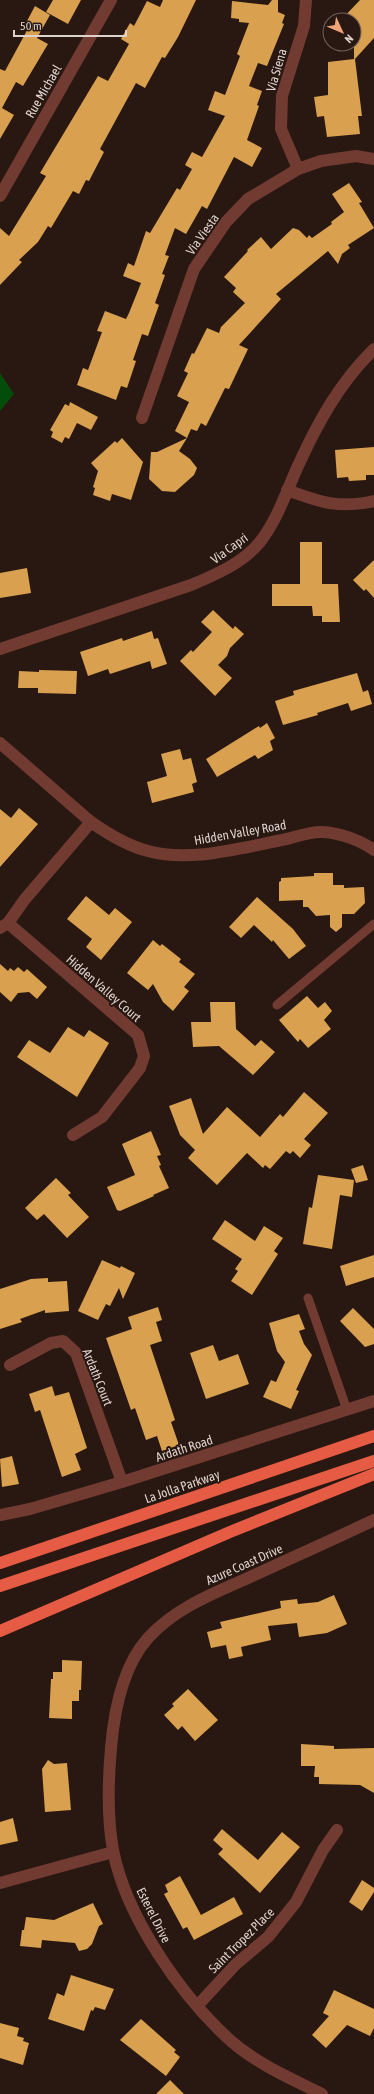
<svg xmlns="http://www.w3.org/2000/svg" width="374" height="2094" font-family="'Asap Condensed',sans-serif">
<style>
.green{fill:#044c0a}
.building{fill:#d8a04f}
.lines{fill:none;stroke-linecap:round;stroke-linejoin:round}
.service{stroke:#723b31;stroke-width:9}
.minor{stroke:#723b31;stroke-width:12}
.tertiary{stroke:#723b31;stroke-width:12}
.motorway{stroke:#e65b44;stroke-width:12}
.labels{text-anchor:middle;stroke-width:4;stroke-linejoin:round;paint-order:stroke}
.street-label{font-size:13px;fill:#ded2cd;stroke:#291811}
</style>
<rect width="100%" height="100%" fill="#291811"/>
<path class="green" d="M0,373L14,394L0,411Z"/>
<path class="building" d="M53,0H81L68,24L46,12Z
M163,0H196L178,37L165,58L162,57L145,88L136,83L100,149L104,152L89,181L86,180L79,194L73,191L51,228L48,226L38,242L19,260L22,262L0,285V228L9,236L46,176L40,173L98,76L108,81L129,44L121,39L130,23L134,26L147,1L160,7Z
M272,0H278V12L285,15L282,23L284,24L267,66L258,63L249,86L262,91L257,105L259,106L247,140L262,148L252,167L234,157L207,209L202,206L186,234L175,228L165,255L169,256L162,274L165,275L155,303L159,305L148,336L142,334L133,360L136,361L127,388L121,386L116,400L77,385L83,368L88,370L102,332L97,331L105,311L126,319L129,313L141,283L123,276L128,263L134,266L146,231L150,233L177,188L180,190L192,169L185,165L192,152L202,157L225,116L208,110L215,91L225,95L240,56L237,54L249,23L239,22V19L231,18L232,1L268,5Z
M360,0H374V38L355,59L362,116H358L360,134L327,137L324,116L317,117L314,97L328,95V62L354,59V20H341Z
M35,6L50,15L37,38L48,44L23,86L16,82L2,108L14,115L0,139V69L5,71L31,23L27,21Z
M349,183L362,202L359,203L374,228L348,245L350,248L342,254L338,264L328,251L276,294L281,299L239,345L248,349L229,389L225,388L206,426L201,423L197,431L191,429L187,438L175,431L189,402L177,396L188,373L184,371L192,353L194,354L207,328L219,333L221,327L245,303L233,292L236,288L224,277L248,251L247,250L261,237L271,249L293,228L299,230L307,238L309,235L312,238L332,224L331,222L344,212L332,194Z
M70,402L98,417L91,430L77,423L69,439L65,437L62,443L51,437L53,432L50,430L65,404L69,406Z
M122,438L143,462L131,500L112,494L110,501L93,495L95,488L93,487L98,471L91,463L115,441L117,443Z
M187,438L179,451L190,459L197,468L194,475L175,492L162,491L149,479L151,452H157Z
M374,447V475H366V480L349,481L348,477L337,478L335,450Z
M300,542H322V584H338L340,622H322V616H313L312,606H272V584H300Z
M374,560V598L366,589L364,591L353,580Z
M27,568L31,593L0,598V573Z
M213,610L233,629L235,626L244,634L230,648L227,656L218,665L232,678L215,696L180,661L191,650L193,652L212,632L201,622Z
M152,631L154,639L158,638L167,664L152,669L150,661L110,674L108,669L88,676L80,652L122,638L123,641Z
M39,670L77,671L76,694L38,693V688H18L19,671L39,672Z
M357,673L363,692L368,690L372,704L351,711L348,703L317,713L318,715L283,725L275,701L294,695L293,691Z
M267,723L275,738L270,741L273,750L258,759L255,755L217,777L206,759L259,726L260,728Z
M180,749L183,760L191,758L197,782L192,784L194,792L152,803L147,782L167,776L161,754Z
M19,808L38,824L0,867V809L11,818Z
M314,873H333V885H344V888L364,887L365,903L354,914H342V927L336,932L330,927V915L316,916L308,907H303V900L279,901V882L281,881V878L314,876Z
M86,896L109,915L115,908L132,922L101,960L86,947L92,939L67,919Z
M257,897L293,929L306,946L289,959L273,940L272,942L254,925L241,938L229,927Z
M153,940L160,946L162,944L181,959L179,962L195,974L184,987L189,991L173,1011L163,1002L153,984L148,990L127,973Z
M0,964L8,971L10,968L14,971L18,967L24,972L27,969L47,987L37,999L29,992L18,993L11,1002L0,992Z
M307,996L318,1008L325,1002L332,1011L324,1020L331,1029L308,1048L300,1039L298,1042L279,1020Z
M210,1002H235L236,1029L255,1046L261,1040L275,1052L253,1075L219,1046L193,1047L191,1022H211Z
M68,1027L84,1037L89,1030L109,1043L77,1097L17,1057L29,1040L50,1053Z
M304,1092L328,1113L304,1139L311,1145L300,1158L293,1151L290,1154L286,1151L270,1169L265,1165L263,1168L247,1153L217,1185L188,1158L195,1150L180,1135L169,1106L191,1098L203,1134L227,1107L260,1137L280,1114L283,1117Z
M151,1131L161,1155L157,1156L161,1165L159,1166L169,1188L153,1195L154,1196L120,1211L117,1210L107,1187L135,1175L122,1144Z
M363,1165L368,1180L356,1183L351,1169Z
M318,1175L354,1180L352,1197L340,1195L332,1249L303,1244L309,1207L312,1208Z
M56,1178L71,1193L68,1195L89,1217L67,1238L44,1214L37,1220L25,1208Z
M225,1220L255,1241L264,1226L283,1238L274,1251L278,1254L252,1295L231,1281L238,1271L235,1269L242,1259L212,1239Z
M374,1255V1277L346,1286L340,1266Z
M102,1260L120,1268L121,1266L135,1273L123,1299L119,1288L110,1306L106,1304L98,1320L78,1311Z
M48,1278V1282L67,1281L69,1311L45,1313V1310L20,1319L22,1322L0,1329V1289L31,1279Z
M158,1307L162,1320L156,1322L162,1341L150,1345L175,1420L171,1422L179,1445L162,1451L157,1436L146,1440L135,1408L131,1410L106,1338L132,1329L128,1317Z
M353,1308L374,1329V1344L365,1347L340,1321Z
M299,1314L305,1329L299,1331L304,1344L312,1355L296,1390L299,1391L291,1409L263,1397L271,1380L276,1382L285,1362L277,1351L269,1323Z
M213,1345L219,1361L238,1354L249,1384L206,1399L190,1353Z
M52,1386L55,1396L69,1392L87,1448L75,1454L81,1470L62,1477L40,1410L35,1412L29,1394Z
M12,1456L19,1484L2,1487L0,1459Z
M334,1595L347,1624L327,1633L299,1637L297,1623L268,1626L271,1640L241,1647L243,1656L229,1659L226,1645L211,1648L207,1632L222,1628L220,1622L281,1608L280,1601L297,1599L298,1604L318,1602Z
M62,1660L82,1661L81,1690H79V1701H72V1719L49,1718L51,1679H53V1672H62Z
M188,1689L218,1720L195,1741L182,1726L178,1730L164,1715L174,1706L172,1704Z
M301,1744L334,1746V1749L374,1748V1793L360,1785L319,1784V1777H314L315,1766H301Z
M48,1760L54,1764L67,1763L71,1810L45,1812L42,1769Z
M13,1818L18,1841L0,1845V1822Z
M222,1829L258,1860L282,1832L300,1847L260,1893L218,1854L223,1849L213,1840Z
M180,1876L201,1915L234,1897L243,1914L194,1940L187,1927L183,1929L164,1894L168,1892L165,1885Z
M362,1880L374,1888V1892L362,1911L349,1902Z
M93,1903L103,1924L99,1926L92,1944L87,1949L79,1951L75,1943L42,1940L41,1948L20,1946L22,1930H24L26,1917L54,1920Z
M71,1975L114,1989L105,2010L95,2007L93,2011L91,2010L84,2031L48,2019L57,1993L64,1996Z
M334,1990L374,2009V2028L370,2036L347,2025L326,2048L312,2035L329,2016L323,2013Z
M141,2019L176,2050L174,2052L180,2057L166,2076L120,2040Z
M0,2023L19,2028L17,2036L24,2038L23,2041L29,2043L23,2065L0,2058Z
M170,2080L184,2094H156Z"/>
<g class="lines">
<path class="service" d="M277,1005L374,924
M308,1298L347,1410"/>
<path class="minor" d="M298,169L281,129L282,96L304,26L306,0
M0,196L111,0
M142,418L194,269L226,222L248,199L298,169L321,161L356,156L374,159
M287,490C321,502 337,509 374,501
M8,923L138,1035L144,1056L140,1068L102,1117L73,1135
M0,928L8,923L25,899L91,822
M10,1365L51,1343L63,1341L76,1353L122,1482
M0,1515L30,1509L122,1482L374,1401
M0,1883L113,1852
M198,2005L236,1964L268,1937L296,1902L323,1850L337,1830"/>
<path class="tertiary" d="M0,649L191,585C215,575 243,563 260,542C277,520 286,493 297,468C317,424 339,383 374,349
M0,743L91,822C108,834 128,846 148,851C191,863 244,847 287,839C298,836 312,831 323,832C340,833 360,840 374,850
M322,2094C292,2079 257,2064 231,2041C181,1996 126,1917 113,1850C107,1817 108,1782 111,1748C114,1712 123,1666 148,1638C178,1605 220,1591 259,1573C298,1555 336,1538 374,1520"/>
<path class="motorway" d="M0,1563L374,1436
M0,1586L374,1461
M0,1631L230,1532L374,1474"/>
</g>
<g class="labels">
<g class="street-label">
<text transform="translate(276 70) rotate(-74)" y="5">Via Siena</text>
<text transform="translate(43 91) rotate(-60)" y="5">Rue Michael</text>
<text transform="translate(202 234) rotate(-55)" y="5">Via Viesta</text>
<text transform="translate(229 548) rotate(-36)" y="5">Via Capri</text>
<text transform="translate(240 832) rotate(-10)" y="5">Hidden Valley Road</text>
<text transform="translate(104 988) rotate(41)" y="5">Hidden Valley Court</text>
<text transform="translate(98 1377) rotate(68)" y="5">Ardath Court</text>
<text transform="translate(184 1448) rotate(-18)" y="5">Ardath Road</text>
<text transform="translate(182 1486) rotate(-19)" y="5">La Jolla Parkway</text>
<text transform="translate(244 1564) rotate(-24)" y="5">Azure Coast Drive</text>
<text transform="translate(154 1915) rotate(63)" y="5">Esterel Drive</text>
<text transform="translate(241 1940) rotate(-45)" y="5">Saint Tropez Place</text>
</g>
</g>
<g transform="translate(342 32) rotate(134)"><circle r="19" fill="#291811" stroke="#71625c"/>
<path d="M0-3L7 15L0 10L-7 15Z" fill="#efa377"/>
<text y="-6" font-size="11" font-weight="bold" text-anchor="middle" fill="#ded2cd">N</text>
</g>
<path d="M14 30v6h112v-6" fill="none" stroke="#ded2cd" stroke-width="2"/>
<text x="20" y="30" font-size="12" fill="#ded2cd" stroke="#291811" stroke-width="3" paint-order="stroke">50 m</text>
</svg>
